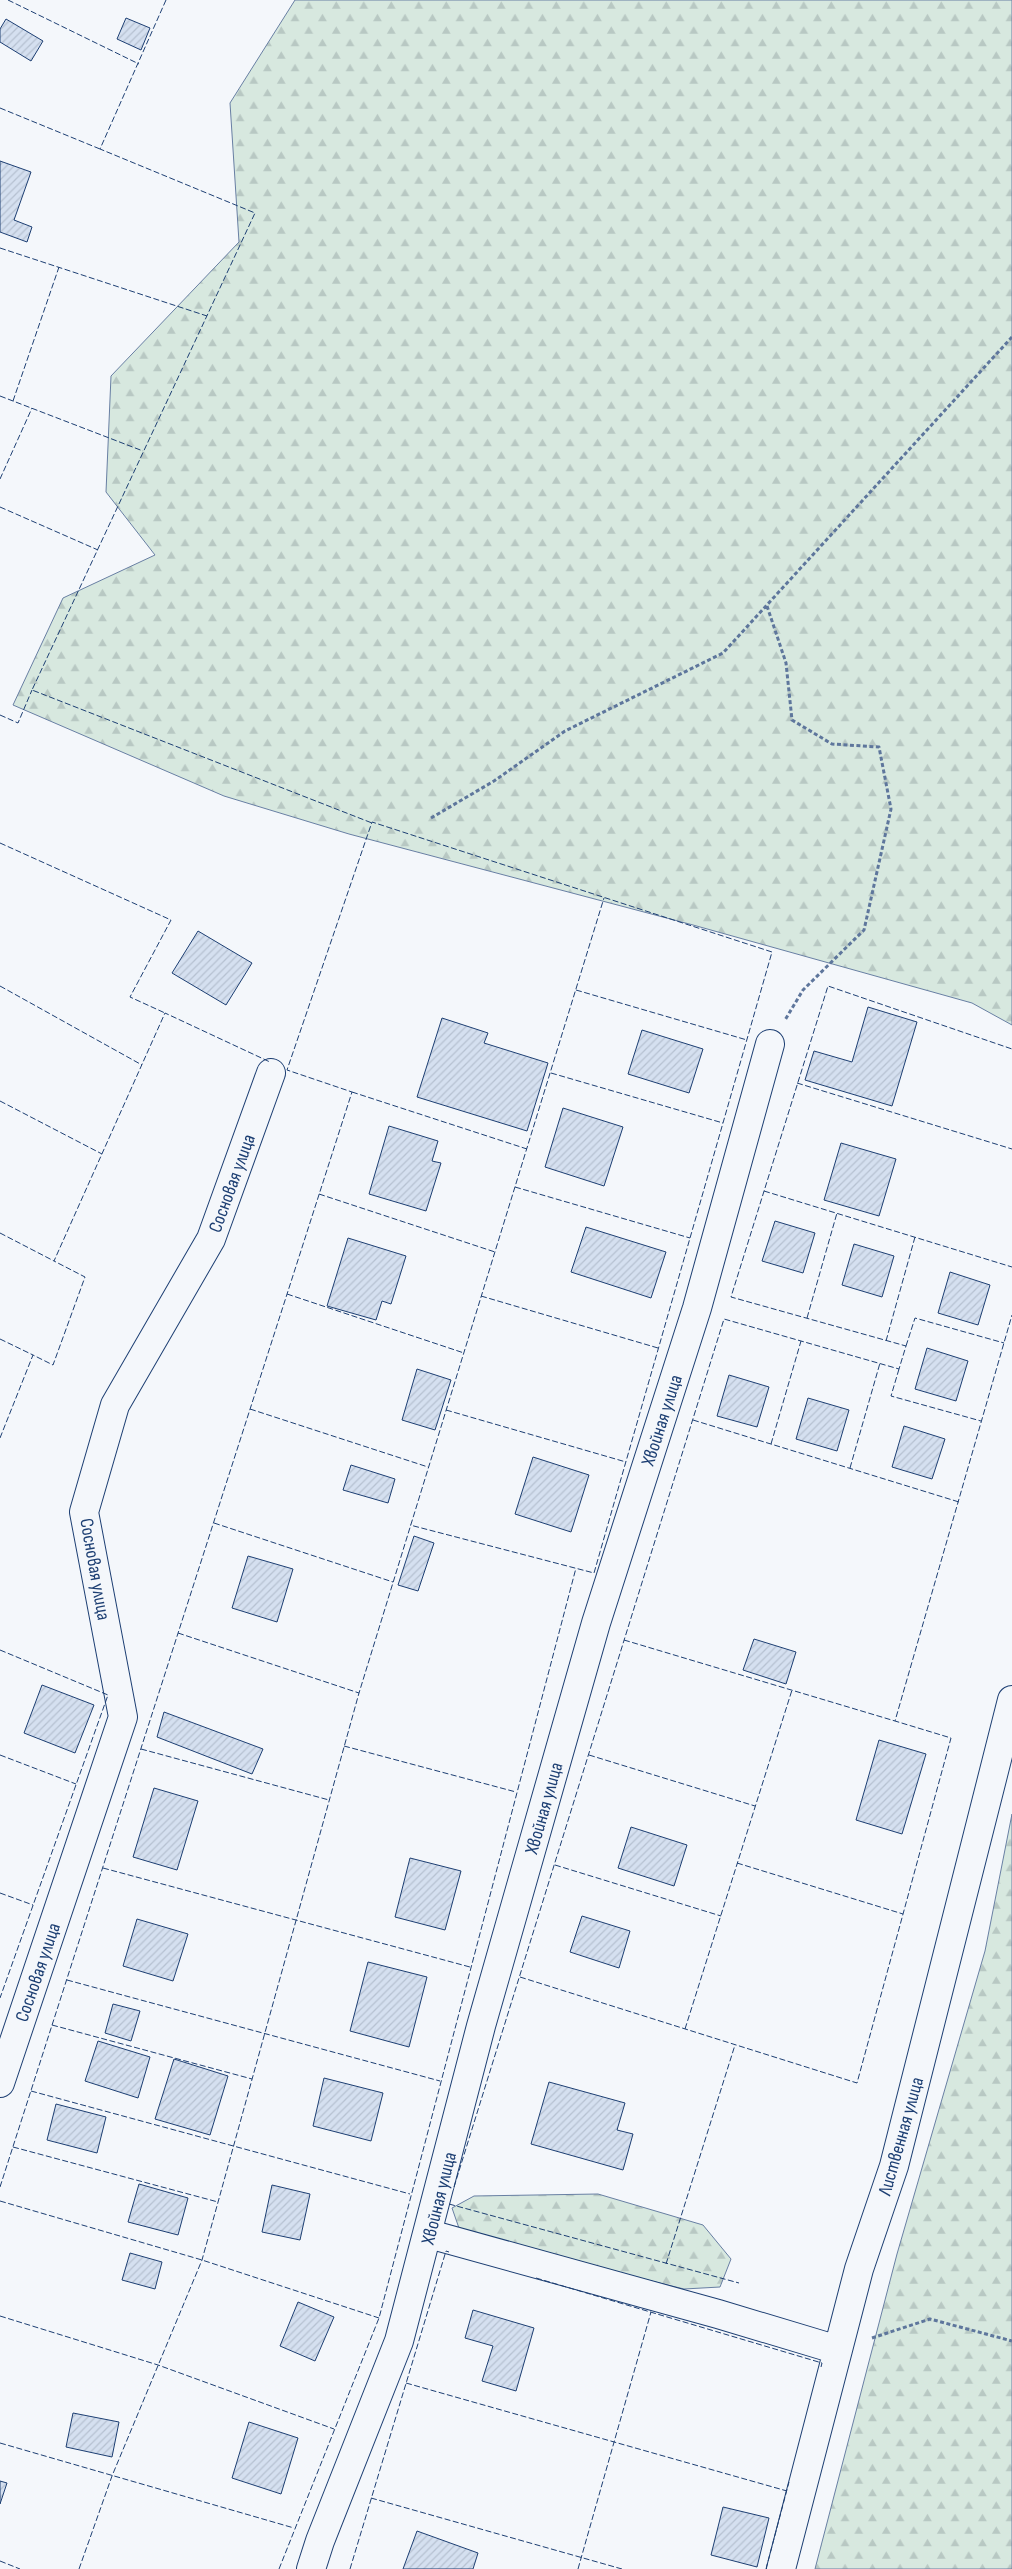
<svg xmlns="http://www.w3.org/2000/svg" width="1012" height="2569" font-family="'Sofia Sans Condensed',sans-serif">
<style>
.forest{fill:url(#forest-firs);stroke:#687fa3}
.building{fill:url(#building-hatch);stroke:#1d3f73}
.lines{fill:none;stroke-linecap:round;stroke-linejoin:round}
.minor-casing{stroke:#1d3f73;stroke-width:30}
.path{stroke:#5e769c;stroke-width:3;stroke-dasharray:4 2.5;stroke-linecap:butt}
.minor{stroke:#f4f7fb;stroke-width:28}
.fence{stroke:#1d3f73;stroke-width:1;stroke-dasharray:6 2.5;stroke-linecap:butt}
.labels{text-anchor:middle;stroke-width:4;stroke-linejoin:round;paint-order:stroke}
.street-label{font-size:19px;fill:#1d3f73;stroke:#f4f7fb}
</style>
<defs>
<pattern id="forest-firs" width="22" height="20" patternUnits="userSpaceOnUse" patternTransform="scale(1.25)"><rect width="22" height="20" fill="#d7e8df"/><path d="M5 1l3.5 6h-7zM16 11l3.5 6h-7z" fill="#b8c8c3"/></pattern>
<pattern id="building-hatch" width="6" height="6" patternUnits="userSpaceOnUse" patternTransform="scale(1.25)"><rect width="6" height="6" fill="#d5e0f0"/><path d="M-1 1l2-2M0 6l6-6M5 7l2-2" fill="none" stroke="#b6c1d1"/></pattern>
</defs>
<rect width="100%" height="100%" fill="#f4f7fb"/>
<path class="forest" d="M295,0H1012V1025L972,1003L693,925L349,834L224,796L13,705L63,598L155,555L106,492L111,376L239,242L230,103Z
M1012,1814V2569H815L897,2254L985,1951Z
M598,2194L703,2225L731,2259L720,2287L684,2289L534,2252L460,2231L452,2208L474,2196Z"/>
<path class="building" d="M126,18L150,28L141,50L117,39Z
M6,19L43,41L31,61L0,42V29Z
M0,161L31,172L14,220L32,227L27,242L0,232Z
M198,931L252,963L226,1005L172,973Z
M868,1007L917,1022L892,1106L805,1080L814,1051L852,1062Z
M442,1018L488,1033L484,1043L548,1063L527,1131L417,1097Z
M642,1030L703,1049L689,1093L628,1074Z
M563,1108L623,1127L604,1186L545,1167Z
M389,1126L438,1141L432,1161L441,1163L426,1211L369,1194Z
M841,1143L896,1159L879,1216L824,1200Z
M775,1221L815,1233L803,1273L762,1261Z
M586,1227L666,1252L651,1298L571,1272Z
M348,1238L406,1256L391,1304L382,1301L376,1320L327,1306Z
M854,1244L894,1256L882,1297L842,1285Z
M950,1272L990,1285L978,1325L938,1313Z
M927,1348L968,1361L956,1401L915,1389Z
M417,1369L451,1380L435,1430L402,1420Z
M729,1375L769,1387L757,1427L717,1416Z
M808,1398L849,1410L837,1451L796,1439Z
M904,1426L945,1439L932,1479L892,1467Z
M533,1457L589,1475L571,1532L515,1514Z
M351,1465L395,1479L388,1503L343,1490Z
M414,1536L434,1543L418,1591L398,1585Z
M248,1556L293,1569L277,1622L232,1608Z
M754,1639L796,1652L786,1684L743,1670Z
M42,1685L94,1705L75,1753L24,1733Z
M164,1712L263,1749L252,1774L157,1737Z
M879,1740L926,1754L902,1834L856,1820Z
M154,1788L198,1801L177,1870L133,1857Z
M631,1827L687,1845L674,1886L618,1868Z
M410,1858L461,1871L445,1930L395,1917Z
M582,1916L630,1931L619,1968L570,1952Z
M137,1919L188,1934L173,1981L123,1966Z
M368,1962L427,1977L409,2047L350,2031Z
M113,2004L140,2011L131,2041L105,2033Z
M98,2041L150,2057L138,2098L85,2081Z
M174,2059L228,2076L210,2135L155,2119Z
M324,2078L383,2093L371,2141L313,2126Z
M549,2082L625,2103L617,2130L633,2134L623,2170L531,2144Z
M56,2104L106,2117L97,2153L47,2140Z
M139,2184L188,2198L178,2235L128,2222Z
M272,2185L310,2194L300,2240L262,2232Z
M130,2253L162,2262L155,2289L122,2280Z
M298,2302L334,2317L315,2361L280,2346Z
M473,2310L534,2328L516,2391L482,2381L493,2346L465,2338Z
M73,2413L119,2422L112,2457L66,2447Z
M249,2422L298,2438L281,2494L232,2478Z
M0,2481L7,2483L0,2504Z
M723,2507L769,2518L757,2567L711,2555Z
M417,2531L478,2553L473,2569H403Z"/>
<g class="lines">
<g class="minor-casing">
<path id="minor" d="M0,2083L123,1717L84,1512L115,1405L211,1239L271,1073
M429,2234L718,2314L838,2350
M311,2569L320,2541L399,2341L481,2026L596,1623L697,1308L770,1044
M781,2569L859,2269L894,2166L1012,1700"/>
</g>
<path class="path" d="M767,606L786,663L792,720L832,744L879,747L891,809L864,930L803,990L785,1020
M431,818L494,781L565,731L723,653L1012,337
M872,2338L930,2319L1012,2341"/>
<use href="#minor" class="minor"/>
<path class="fence" d="M8,0L139,64
M166,0L100,149L255,213L32,690L372,823
M0,108L100,149
M0,248L207,316
M0,396L143,451
M13,401L59,267
M0,479L32,408
M0,507L98,550
M0,715L18,723L32,690
M0,843L171,920L130,997L165,1013
M0,986L142,1065
M576,990L747,1040
M551,1073L723,1123
M797,1083L1012,1149
M352,1092L527,1149
M0,1101L102,1154
M515,1187L690,1238
M764,1191L1012,1267
M319,1194L495,1252
M0,1233L54,1261
M287,1294L464,1353
M481,1296L658,1348
M807,1318L837,1213
M0,1339L33,1355
M886,1341L915,1237
M906,1346L915,1318L1004,1343
M899,1369L891,1396L981,1421
M250,1409L428,1467
M446,1410L626,1462
M693,1420L959,1502
M0,1438L33,1355L53,1365L85,1277L54,1261L165,1013L270,1062
M771,1444L801,1341
M850,1468L880,1363
M214,1523L393,1582
M178,1633L359,1693
M624,1640L895,1721
M0,1650L108,1695L0,1998
M344,1746L516,1792
M141,1749L329,1800
M0,1755L76,1784
M589,1755L755,1806
M737,1863L903,1914
M555,1865L721,1916
M103,1868L470,1967
M0,1893L33,1905
M520,1977L857,2083L951,1738L895,1721L1012,1315
M67,1980L440,2081
M52,2025L252,2079
M685,2029L792,1690
M31,2091L410,2194
M13,2147L218,2202
M0,2187L352,1092L287,1070L372,822L772,952L594,1573L410,1525
M454,2187L724,1319L899,1369L906,1346L731,1297L828,986L1012,1049
M0,2201L202,2260L379,2318
M449,2204L739,2283
M666,2264L735,2045
M536,2278L822,2363L821,2367
M0,2316L158,2365L334,2429
M406,2383L787,2491
M0,2443L294,2528
M371,2498L622,2569
M0,2561L20,2569
M79,2569L112,2476L202,2260L359,1693L604,898
M279,2569L379,2318L576,1568
M350,2569L446,2251L449,2252
M578,2569L651,2312
M766,2569L789,2482"/>
</g>
<g class="labels">
<g class="street-label">
<text transform="translate(231 1183) rotate(-70)" y="7">Сосновая улица</text>
<text transform="translate(661 1420) rotate(-72)" y="7">Хвойная улица</text>
<text transform="translate(96 1569) rotate(80)" y="7">Сосновая улица</text>
<text transform="translate(543 1808) rotate(-74)" y="7">Хвойная улица</text>
<text transform="translate(37 1972) rotate(-71)" y="7">Сосновая улица</text>
<text transform="translate(900 2136) rotate(-74)" y="7">Лиственная улица</text>
<text transform="translate(438 2198) rotate(-76)" y="7">Хвойная улица</text>
</g>
</g>
</svg>
